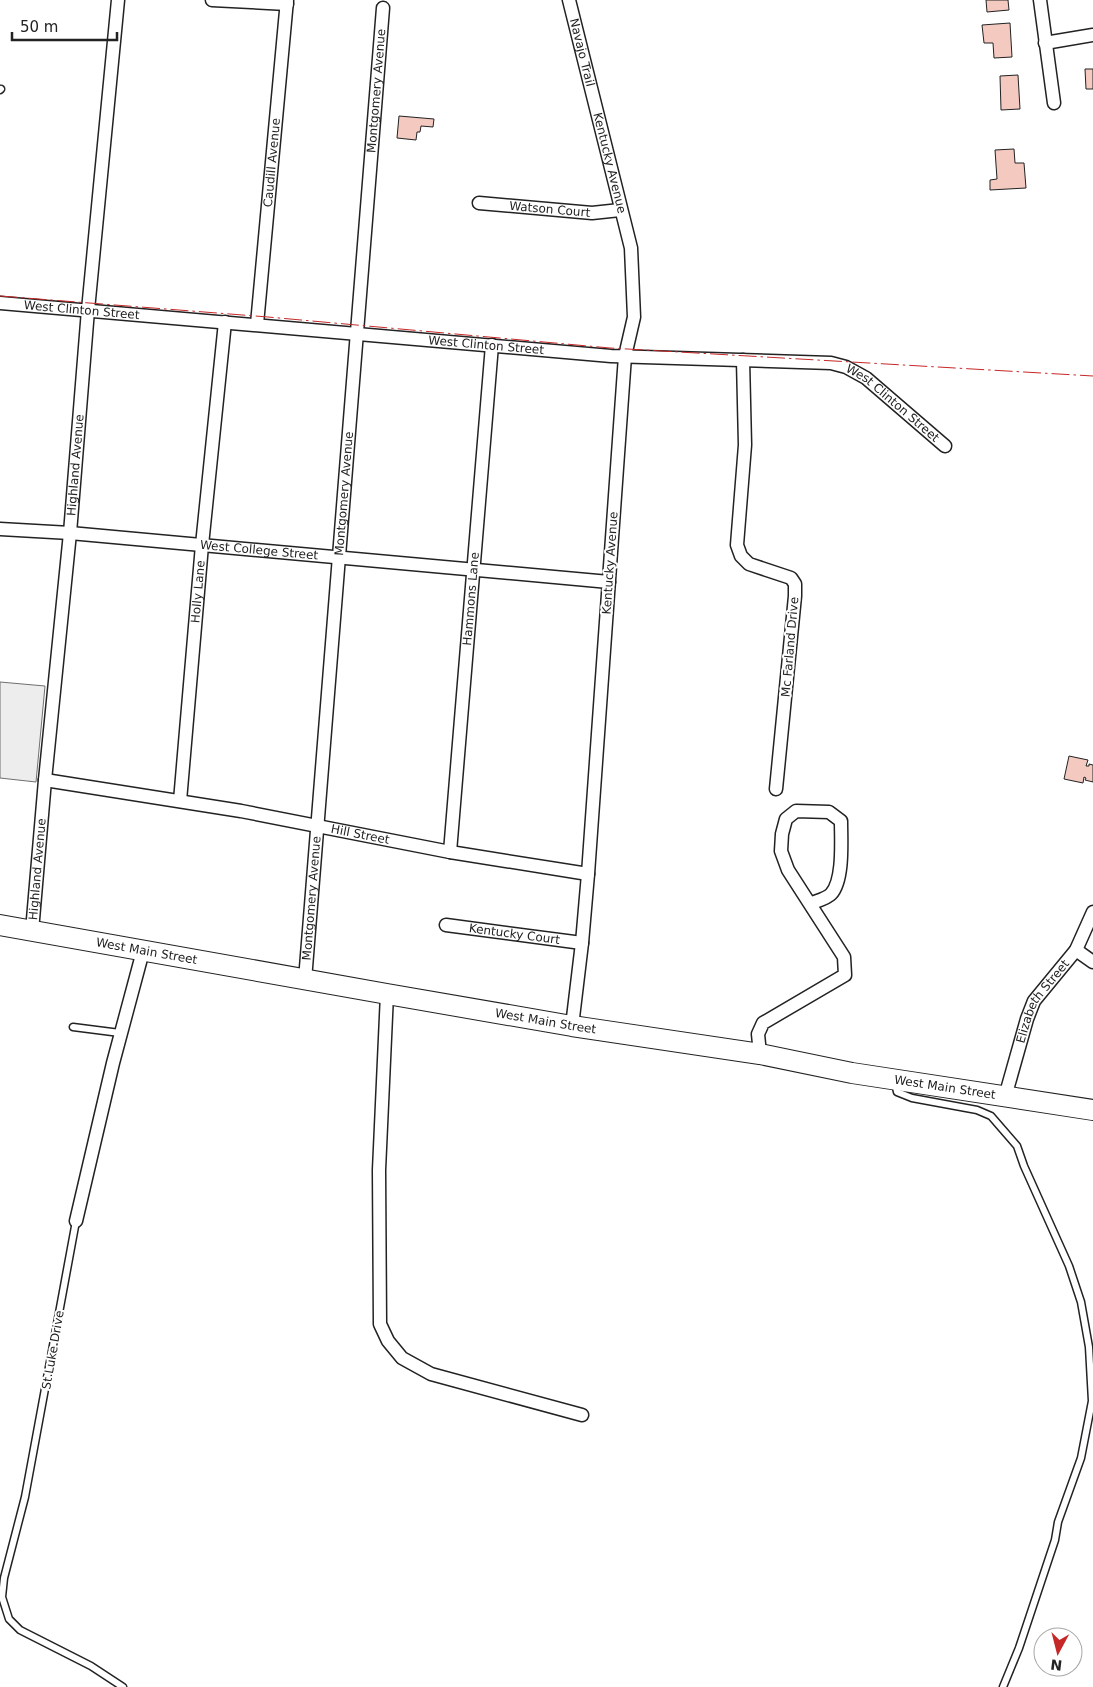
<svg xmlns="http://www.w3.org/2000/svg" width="1093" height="1687" font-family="'DejaVu Sans',sans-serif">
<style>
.parking{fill:#ededed;stroke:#6f6f6f}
.building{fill:#f3c9c0;stroke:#222}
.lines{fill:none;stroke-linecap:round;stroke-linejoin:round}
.lane-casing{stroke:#222;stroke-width:9}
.street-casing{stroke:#222;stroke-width:15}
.primary-casing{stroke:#222;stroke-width:22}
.lane{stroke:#fff;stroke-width:6}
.street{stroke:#fff;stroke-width:12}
.primary{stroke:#fff;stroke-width:20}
.power{stroke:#c62828;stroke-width:1;stroke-dasharray:18 4 2.5 4;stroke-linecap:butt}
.labels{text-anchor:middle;stroke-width:4;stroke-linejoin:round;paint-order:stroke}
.street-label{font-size:12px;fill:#222;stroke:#fff}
</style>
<rect width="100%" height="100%" fill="#fff"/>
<path class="parking" d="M0,682L45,686L36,782L0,778Z"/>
<path class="building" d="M986,0H1008L1009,10L987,12Z
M1010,23L1012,57L994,58L993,43H984L982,25Z
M1085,69H1093V89H1086Z
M1018,75L1020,109L1001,110L1000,76Z
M399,116L434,119L433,127L421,126L420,132H417L416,140L397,138Z
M1014,149L1015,163H1024L1026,188L990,190V180L997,179L995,150Z
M1069,756L1088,760L1086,766H1089V764L1093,765V782L1085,780L1086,778L1084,777L1083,783L1064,779Z"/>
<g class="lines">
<g class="lane-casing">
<path id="lane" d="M0,90L1,89
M73,1027L120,1033
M895,1082L897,1092L912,1098L977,1110L991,1116L1017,1146L1024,1166L1069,1266L1081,1302L1089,1347L1092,1401L1081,1458L1058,1522L1055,1540L1019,1648L1003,1687
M76,1221L25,1497L4,1578L2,1597L9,1619L20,1630L91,1666L123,1687"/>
</g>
<g class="street-casing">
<g id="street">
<path d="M212,0L287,4"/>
<path id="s1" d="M569,0L631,248L634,317L625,356L588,874L582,943L572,1026"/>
<path d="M1040,0L1054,103"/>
<path d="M1045,43L1093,35"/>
<path id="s2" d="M479,203L592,213L620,210"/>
<path id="s3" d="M0,303L611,356L831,363L846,367L866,378L945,446"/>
<path id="s4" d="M257,324L287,0"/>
<path d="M743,360L745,445L737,545L741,556L749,564L791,578L795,584V596L776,789"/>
<path id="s5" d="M0,529L70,533L609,582"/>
<path id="s6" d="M45,780L241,811L450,852L588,874"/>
<path id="s7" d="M180,801L202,545L225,322"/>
<path id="s8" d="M450,852L492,345"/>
<path id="s9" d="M446,925L582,943"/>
<path id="s10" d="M32,931L45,780L70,533L88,310L118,0"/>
<path d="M1076,950L1093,962"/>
<path id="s11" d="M305,980L383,8"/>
<path d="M387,994L379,1170L380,1324L388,1341L402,1358L431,1374L582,1415"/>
<path d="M760,1054L758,1034L763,1023L845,975L844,957L788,870L781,851L782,834L786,819L796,811L829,812L841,821C841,840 844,880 831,894C826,899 816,901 810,904"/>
<path id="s12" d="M1005,1097L1027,1019L1034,1001L1076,950L1093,912"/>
<path d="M76,1221L113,1063L143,951"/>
</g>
</g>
<g class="primary-casing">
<g id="primary">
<path id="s13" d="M0,925L387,994L572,1026L760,1054L852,1073L1093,1110"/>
</g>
</g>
<use href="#lane" class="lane"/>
<use href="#street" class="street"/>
<use href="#primary" class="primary"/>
<path class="power" d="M0,296L268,317L610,348L1093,376"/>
</g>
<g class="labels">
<g class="street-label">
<text dy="4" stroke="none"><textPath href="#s1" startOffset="54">Navajo Trail</textPath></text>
<text dy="4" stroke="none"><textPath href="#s11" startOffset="892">Montgomery Avenue</textPath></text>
<text dy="4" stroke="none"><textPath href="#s4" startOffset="162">Caudill Avenue</textPath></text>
<text dy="4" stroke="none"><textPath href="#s1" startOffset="168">Kentucky Avenue</textPath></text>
<text dy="4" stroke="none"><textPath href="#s2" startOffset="71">Watson Court</textPath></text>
<text dy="4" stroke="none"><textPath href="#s3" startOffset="82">West Clinton Street</textPath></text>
<text dy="4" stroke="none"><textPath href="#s3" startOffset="488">West Clinton Street</textPath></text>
<text dy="4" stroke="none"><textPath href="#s3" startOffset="908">West Clinton Street</textPath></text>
<text dy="4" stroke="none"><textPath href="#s10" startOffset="468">Highland Avenue</textPath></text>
<text dy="4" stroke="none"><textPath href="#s11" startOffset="488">Montgomery Avenue</textPath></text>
<text dy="4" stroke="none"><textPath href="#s5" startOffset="260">West College Street</textPath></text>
<text transform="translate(610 563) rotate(-86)" y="4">Kentucky Avenue</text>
<text dy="4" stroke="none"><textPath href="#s7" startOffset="210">Holly Lane</textPath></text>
<text dy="4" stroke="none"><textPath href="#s8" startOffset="254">Hammons Lane</textPath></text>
<text transform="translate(790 647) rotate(-85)" y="4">Mc Farland Drive</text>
<text dy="4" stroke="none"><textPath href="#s6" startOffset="320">Hill Street</textPath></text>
<text dy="4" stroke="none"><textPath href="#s10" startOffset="62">Highland Avenue</textPath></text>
<text dy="4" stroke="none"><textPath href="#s11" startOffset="82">Montgomery Avenue</textPath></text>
<text dy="4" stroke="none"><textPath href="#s9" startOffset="69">Kentucky Court</textPath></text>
<text dy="4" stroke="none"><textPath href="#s13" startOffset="149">West Main Street</textPath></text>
<text dy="4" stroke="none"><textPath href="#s12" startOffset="104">Elizabeth Street</textPath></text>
<text dy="4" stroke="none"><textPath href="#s13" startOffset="554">West Main Street</textPath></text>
<text dy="4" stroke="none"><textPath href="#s13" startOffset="959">West Main Street</textPath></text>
<text transform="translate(53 1350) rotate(-80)" y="4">St Luke Drive</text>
</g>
</g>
<g transform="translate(1058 1652) rotate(187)"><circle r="24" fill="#ffffff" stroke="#a7a7a7"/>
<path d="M0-4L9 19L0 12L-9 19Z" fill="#c62828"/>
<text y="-8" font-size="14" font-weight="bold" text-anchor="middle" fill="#222222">N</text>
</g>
<path d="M12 32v8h105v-8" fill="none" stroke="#222222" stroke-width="2.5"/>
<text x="20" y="32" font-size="15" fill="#222222" stroke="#ffffff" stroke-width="4" paint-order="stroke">50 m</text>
</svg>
